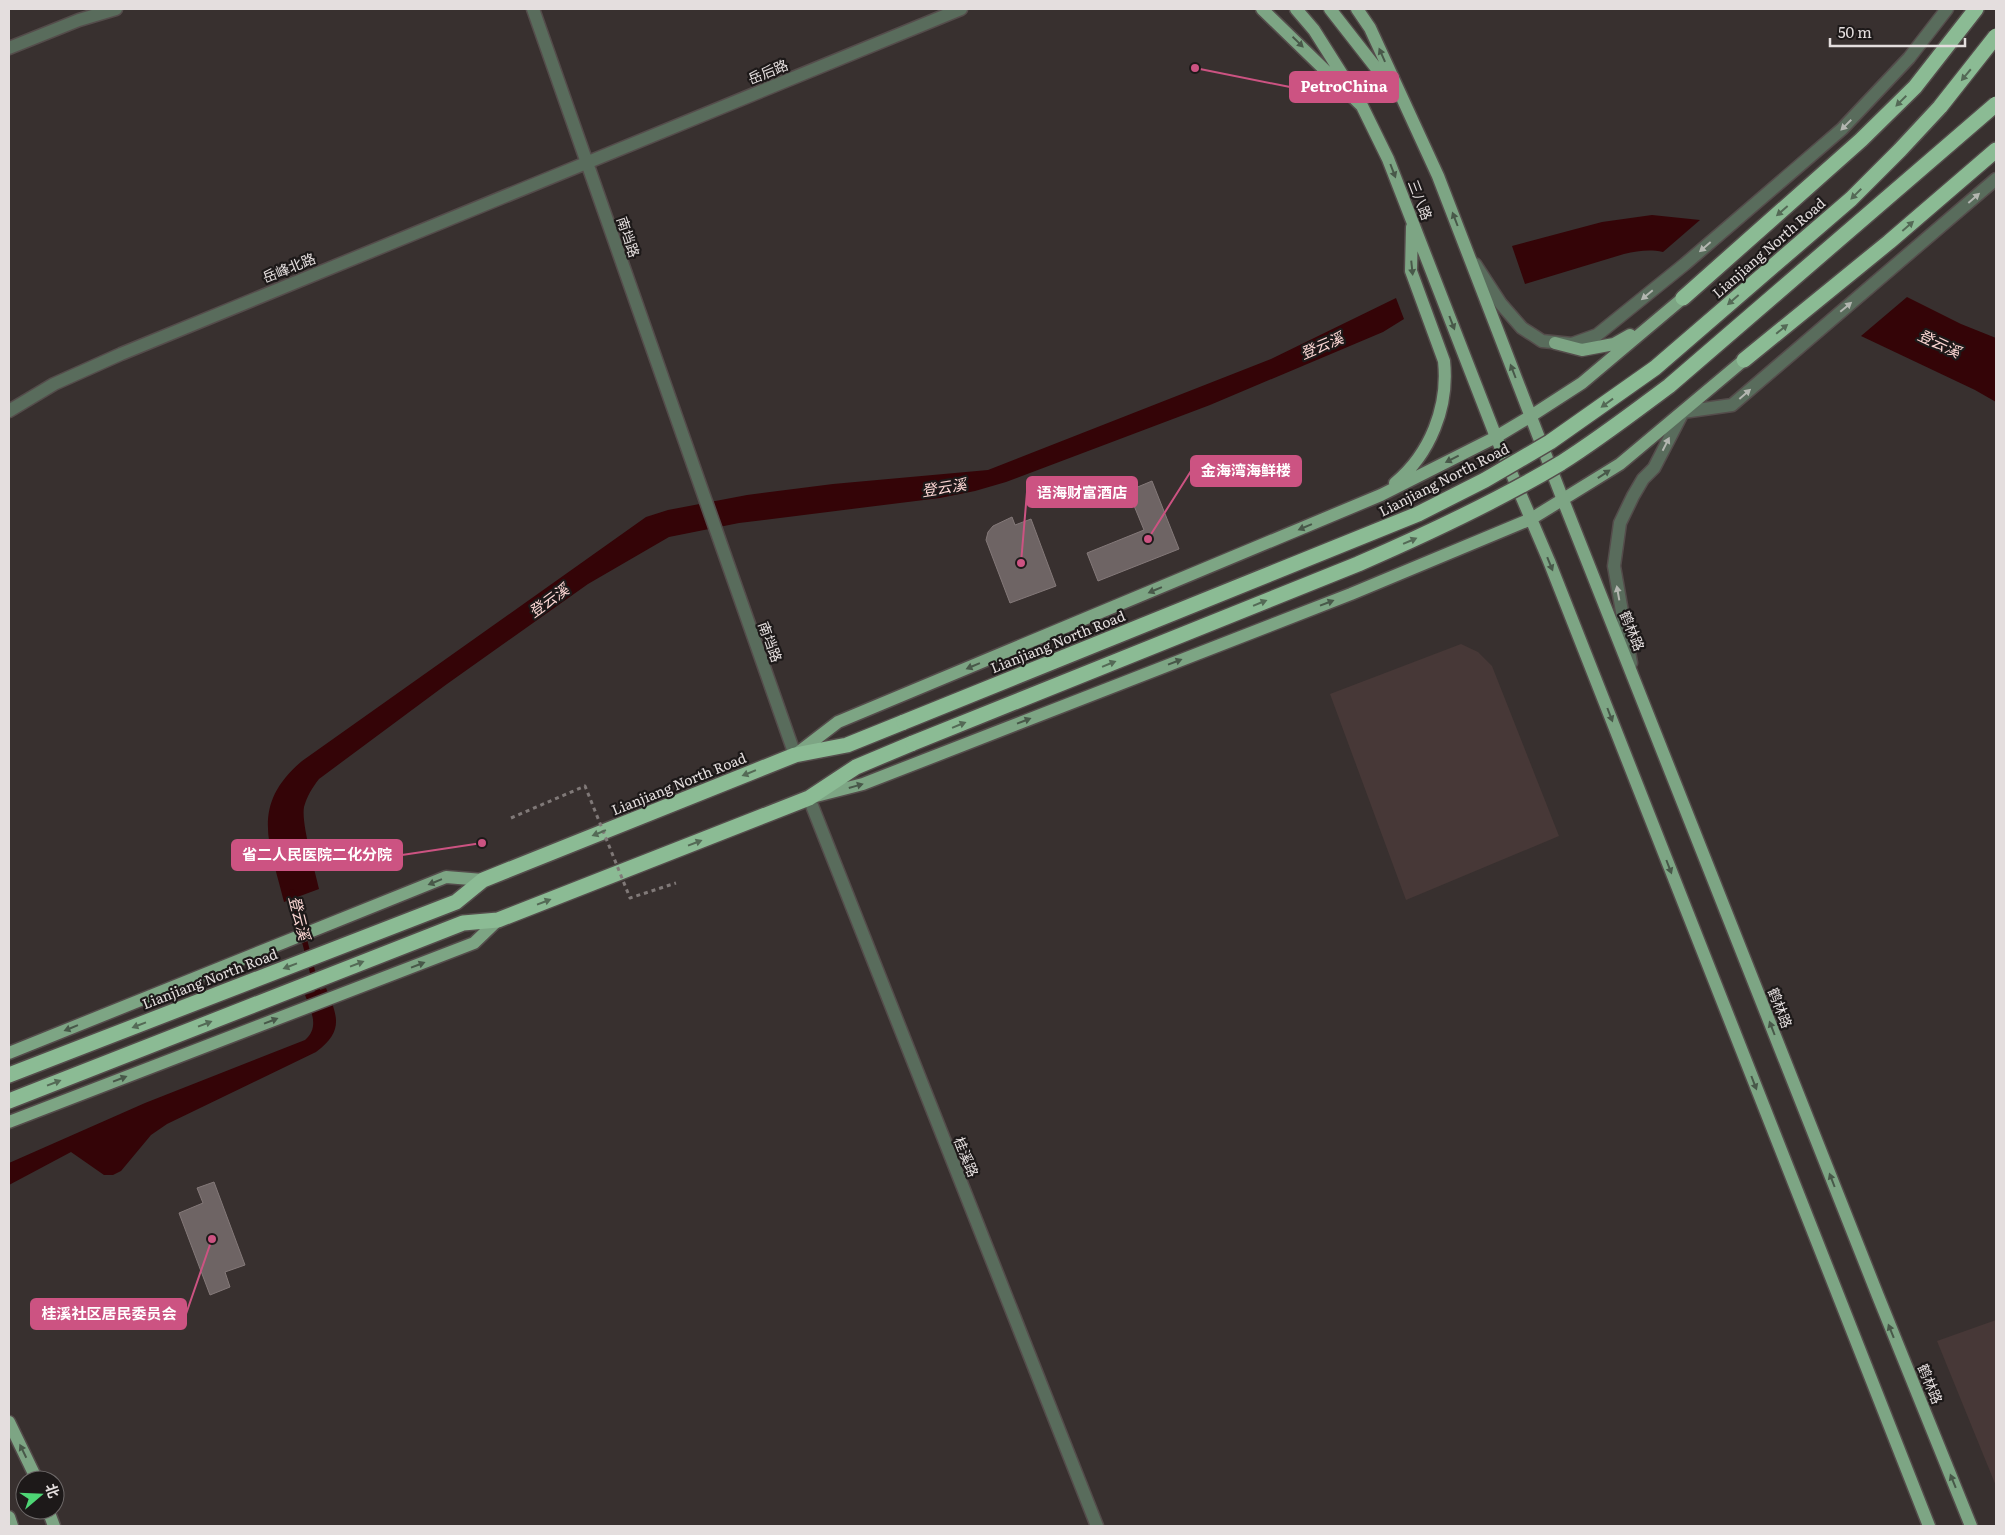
<svg xmlns="http://www.w3.org/2000/svg" width="2005" height="1535" font-family="Literata,'Noto Sans SC',serif">
<style>
.built{fill:#473837}
.water{fill:#340407}
.lines{fill:none;stroke-linecap:round;stroke-linejoin:round}
.stream{stroke:#340407;stroke-width:5.5}
.building{fill:#6e6464;stroke:#847979}
.minor-casing{stroke:#544c4b;stroke-width:15}
.major-casing{stroke:#544c4b;stroke-width:15}
.highway-casing{stroke:#544c4b;stroke-width:18}
.minor{stroke:#596c5c;stroke-width:12}
.major{stroke:#7da584;stroke-width:12}
.highway{stroke:#8bbb94;stroke-width:15}
.highway-bridge-casing{stroke:#544c4b;stroke-width:18;stroke-linecap:butt}
.path-bridge{stroke:#807978;stroke-width:3;stroke-dasharray:4 4;stroke-linecap:butt}
.highway-bridge{stroke:#8bbb94;stroke-width:15}
.oneway{fill:#485849}
.oneway2{fill:#546a56}
.oneway3{fill:#b3b6b0}
.labels{text-anchor:middle;stroke-width:4.5;stroke-linejoin:round;paint-order:stroke}
.street-label{font-size:14px;fill:#e4dede;stroke:#1d1919}
.water-label{font-size:15px;font-style:italic;fill:#fdd7d4;stroke:#1d1919}
.leader{fill:none;stroke:#cc5382;stroke-width:2}
.callout-dot{fill:#cc5382;stroke:#1d1919;stroke-width:2}
.callout{fill:#cc5382;stroke:#cc5382;stroke-width:2}
.callout-label{font-size:15px;text-anchor:middle;font-weight:bold;fill:#fff}
</style>
<rect width="100%" height="100%" fill="#38302f"/>
<path class="built" d="M1461,644L1478,652L1492,666L1559,836L1406,900L1330,694Z
M1996,1320V1486L1937,1341Z"/>
<path class="water" d="M1652,215L1700,220L1663,252C1649,249 1638,251 1624,254L1525,284L1512,246L1602,222Z
M1907,297L1961,324L1996,338V402L1975,390L1861,336Z
M1396,298L1404,319L1383,332L1210,405L1006,482L975,491L940,498L739,523L669,537L588,584L447,684L319,779C312,788 307,796 304,807C301,824 315,870 319,889L284,902C270,844 249,806 302,761L646,517L668,510L747,495L833,484L988,470L1271,359Z
M326,988C338,1017 344,1031 316,1052L167,1124L151,1135L121,1171L113,1175H104L71,1152L9,1185V1163L145,1103L305,1040C320,1027 311,1011 305,995Z"/>
<g class="lines">
<path class="stream" d="M292,892L319,997"/>
</g>
<path class="building" d="M1152,481L1179,549L1098,581L1087,553L1144,530L1128,491Z
M1012,517L1015,525L1031,519L1056,586L1010,603L986,540L988,532L993,526Z
M214,1182L245,1265L225,1272L230,1287L210,1295L179,1213L203,1203L197,1188Z"/>
<g class="lines">
<g class="minor-casing">
<path id="minor" d="M533,9L795,755
M9,48L79,20L116,9
M1475,264L1501,304L1522,328L1533,335L1542,341L1572,344L1597,335L1685,264L1842,129L1909,58L1947,9
M9,411L54,384L121,354L961,9
M1631,663L1614,566L1620,523L1633,496L1643,479L1654,468L1683,412L1732,405L1996,179
M809,798L1097,1526"/>
</g>
<g class="major-casing">
<path id="major" d="M1262,9L1362,106L1388,159L1496,437L1549,561L1929,1526
M1296,9L1314,30L1350,87
M1330,9L1391,87
M1357,9L1370,28L1438,176L1563,500L1878,1296L1971,1526
M1555,343L1582,350L1614,344L1630,335
M1395,483C1430,454 1449,407 1444,361L1411,271L1412,227
M795,755L838,722L1381,495L1496,437L1531,416L1582,383L1683,298
M816,796L863,784L1351,594L1531,519L1620,464L1744,360
M9,1053L446,877L483,880
M9,1122L474,943L498,920
M9,1422L37,1480
M48,1510L54,1526
M9,1517L12,1526"/>
</g>
<g class="highway-casing">
<path id="highway" d="M1683,298L1861,140L1915,87L1976,9
M1744,360L1889,242L1996,150
M9,1075L456,902L483,880L795,755L847,745L904,722
M9,1101L463,923L498,920L809,798L856,767L913,743"/>
</g>
<use href="#minor" class="minor"/>
<use href="#major" class="major"/>
<use href="#highway" class="highway"/>
<g class="highway-bridge-casing">
<path id="highway-bridge" d="M904,722L1418,514L1485,480L1550,442L1655,368L1851,199L1900,150L1940,107L1996,36
M913,743L1358,564C1427,534 1496,502 1561,463C1599,439 1634,412 1669,386L1996,104"/>
</g>
<path class="path-bridge" d="M511,818L585,786L630,898L676,883"/>
<use href="#highway-bridge" class="highway-bridge"/>
</g>
<defs><path id="oneway-solid" d="M-6-.8H1V-3.2L6.5 0L1 3.2V.8H-6Z" transform="scale(1.25)"/></defs>
<g class="oneway">
<use href="#oneway-solid" transform="translate(1298 42) rotate(44)"/>
<use href="#oneway-solid" transform="translate(1382 55) rotate(-114)"/>
<use href="#oneway-solid" transform="translate(1393 171) rotate(69)"/>
<use href="#oneway-solid" transform="translate(1455 219) rotate(-111)"/>
<use href="#oneway-solid" transform="translate(1412 268) rotate(84)"/>
<use href="#oneway-solid" transform="translate(1452 323) rotate(69)"/>
<use href="#oneway-solid" transform="translate(1513 371) rotate(-111)"/>
<use href="#oneway-solid" transform="translate(1452 459) rotate(153)"/>
<use href="#oneway-solid" transform="translate(1604 474) rotate(-34)"/>
<use href="#oneway-solid" transform="translate(1305 527) rotate(157)"/>
<use href="#oneway-solid" transform="translate(1550 564) rotate(68)"/>
<use href="#oneway-solid" transform="translate(1155 590) rotate(157)"/>
<use href="#oneway-solid" transform="translate(1327 603) rotate(-21)"/>
<use href="#oneway-solid" transform="translate(1175 662) rotate(-21)"/>
<use href="#oneway-solid" transform="translate(973 666) rotate(157)"/>
<use href="#oneway-solid" transform="translate(1610 715) rotate(69)"/>
<use href="#oneway-solid" transform="translate(1024 721) rotate(-21)"/>
<use href="#oneway-solid" transform="translate(856 786) rotate(-16)"/>
<use href="#oneway-solid" transform="translate(1669 867) rotate(69)"/>
<use href="#oneway-solid" transform="translate(435 882) rotate(158)"/>
<use href="#oneway-solid" transform="translate(418 965) rotate(-21)"/>
<use href="#oneway-solid" transform="translate(271 1021) rotate(-21)"/>
<use href="#oneway-solid" transform="translate(71 1028) rotate(158)"/>
<use href="#oneway-solid" transform="translate(1772 1028) rotate(-111)"/>
<use href="#oneway-solid" transform="translate(120 1079) rotate(-21)"/>
<use href="#oneway-solid" transform="translate(1754 1083) rotate(69)"/>
<use href="#oneway-solid" transform="translate(1832 1180) rotate(-111)"/>
<use href="#oneway-solid" transform="translate(1891 1331) rotate(-112)"/>
<use href="#oneway-solid" transform="translate(23 1451) rotate(-116)"/>
<use href="#oneway-solid" transform="translate(1953 1481) rotate(-112)"/>
</g>
<g class="oneway2">
<use href="#oneway-solid" transform="translate(1966 75) rotate(130)"/>
<use href="#oneway-solid" transform="translate(1901 101) rotate(135)"/>
<use href="#oneway-solid" transform="translate(1856 194) rotate(135)"/>
<use href="#oneway-solid" transform="translate(1782 211) rotate(139)"/>
<use href="#oneway-solid" transform="translate(1908 226) rotate(-41)"/>
<use href="#oneway-solid" transform="translate(1733 300) rotate(139)"/>
<use href="#oneway-solid" transform="translate(1782 329) rotate(-39)"/>
<use href="#oneway-solid" transform="translate(1607 403) rotate(144)"/>
<use href="#oneway-solid" transform="translate(1410 541) rotate(-23)"/>
<use href="#oneway-solid" transform="translate(1260 603) rotate(-22)"/>
<use href="#oneway-solid" transform="translate(1109 664) rotate(-22)"/>
<use href="#oneway-solid" transform="translate(959 725) rotate(-22)"/>
<use href="#oneway-solid" transform="translate(749 773) rotate(158)"/>
<use href="#oneway-solid" transform="translate(599 833) rotate(158)"/>
<use href="#oneway-solid" transform="translate(695 843) rotate(-21)"/>
<use href="#oneway-solid" transform="translate(544 902) rotate(-21)"/>
<use href="#oneway-solid" transform="translate(357 964) rotate(-21)"/>
<use href="#oneway-solid" transform="translate(290 966) rotate(159)"/>
<use href="#oneway-solid" transform="translate(205 1024) rotate(-21)"/>
<use href="#oneway-solid" transform="translate(139 1025) rotate(159)"/>
<use href="#oneway-solid" transform="translate(54 1083) rotate(-21)"/>
</g>
<g class="oneway3">
<use href="#oneway-solid" transform="translate(1846 125) rotate(135)"/>
<use href="#oneway-solid" transform="translate(1974 198) rotate(-41)"/>
<use href="#oneway-solid" transform="translate(1705 247) rotate(139)"/>
<use href="#oneway-solid" transform="translate(1647 295) rotate(140)"/>
<use href="#oneway-solid" transform="translate(1846 307) rotate(-40)"/>
<use href="#oneway-solid" transform="translate(1745 394) rotate(-41)"/>
<use href="#oneway-solid" transform="translate(1666 444) rotate(-63)"/>
<use href="#oneway-solid" transform="translate(1618 593) rotate(-100)"/>
</g>
<g class="labels">
<g class="street-label">
<text transform="translate(768 72) rotate(-22)" y="5">岳后路</text>
<text transform="translate(1420 200) rotate(69)" y="5">三八路</text>
<text transform="translate(628 237) rotate(71)" y="5">南垱路</text>
<text transform="translate(1769 248) rotate(-41)" y="5">Lianjiang North Road</text>
<text transform="translate(289 268) rotate(-22)" y="5">岳峰北路</text>
<text transform="translate(1444 480) rotate(-27)" y="5">Lianjiang North Road</text>
<text transform="translate(1632 631) rotate(68)" y="5">鹤林路</text>
<text transform="translate(770 642) rotate(70)" y="5">南垱路</text>
<text transform="translate(1058 642) rotate(-22)" y="5">Lianjiang North Road</text>
<text transform="translate(679 784) rotate(-22)" y="5">Lianjiang North Road</text>
<text transform="translate(210 979) rotate(-21)" y="5">Lianjiang North Road</text>
<text transform="translate(1780 1008) rotate(69)" y="5">鹤林路</text>
<text transform="translate(966 1157) rotate(68)" y="5">桂溪路</text>
<text transform="translate(1930 1384) rotate(68)" y="5">鹤林路</text>
</g>
<g class="water-label">
<text transform="translate(1939 344) rotate(25)" y="5">登云溪</text>
<text transform="translate(1322 346) rotate(-23)" y="5">登云溪</text>
<text transform="translate(944 488) rotate(-9)" y="5">登云溪</text>
<text transform="translate(549 601) rotate(-36)" y="5">登云溪</text>
<text transform="translate(299 918) rotate(76)" y="5">登云溪</text>
</g>
</g>
<path class="leader" d="M1195 68L1290 87M1148 539L1191 471M1021 563L1027 492M482 843L402 855M212 1239L186 1314"/>
<g class="callout-dot">
<circle cx="1195" cy="68" r="5"/>
<circle cx="1148" cy="539" r="5"/>
<circle cx="1021" cy="563" r="5"/>
<circle cx="482" cy="843" r="5"/>
<circle cx="212" cy="1239" r="5"/>
</g>
<g class="callout">
<rect x="1290" y="72" width="108" height="30" rx="5"/>
<rect x="1191" y="456" width="110" height="30" rx="5"/>
<rect x="1027" y="477" width="110" height="30" rx="5"/>
<rect x="232" y="840" width="170" height="30" rx="5"/>
<rect x="31" y="1299" width="155" height="30" rx="5"/>
</g>
<g class="callout-label">
<text x="1344" y="92">PetroChina</text>
<text x="1246" y="476">金海湾海鲜楼</text>
<text x="1082" y="498">语海财富酒店</text>
<text x="317" y="860">省二人民医院二化分院</text>
<text x="109" y="1319">桂溪社区居民委员会</text>
</g>
<rect width="2005" height="1535" fill="none" stroke="#e4dede" stroke-width="20"/>
<g transform="translate(40 1495) rotate(71)"><circle r="24" fill="#1d1919" stroke="#6d6868"/>
<path d="M0-4L9 19L0 12L-9 19Z" fill="#4ed675"/>
<text y="-8" font-size="14" font-weight="bold" text-anchor="middle" fill="#e4dede">北</text>
</g>
<path d="M1830 38v8h135v-8" fill="none" stroke="#e4dede" stroke-width="2.5"/>
<text x="1838" y="38" font-size="15" fill="#e4dede" stroke="#1d1919" stroke-width="4" paint-order="stroke">50 m</text>
</svg>
